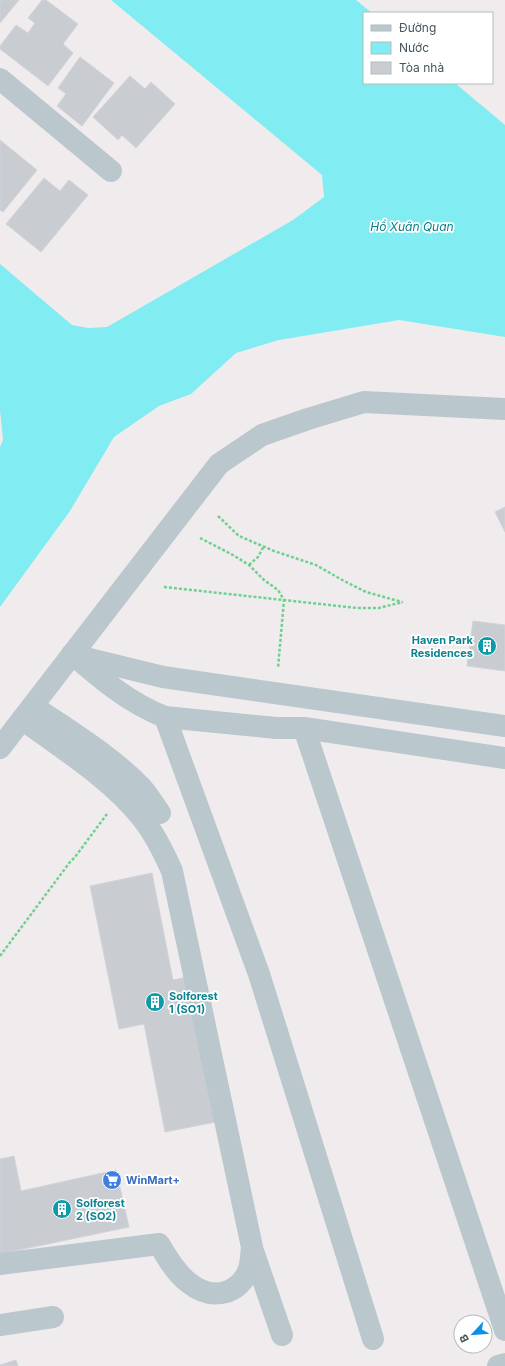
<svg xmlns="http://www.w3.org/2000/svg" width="505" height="1366" font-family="Inter,sans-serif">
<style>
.water{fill:#81ecf1}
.building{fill:#c9cdd2;stroke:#d0d4d9}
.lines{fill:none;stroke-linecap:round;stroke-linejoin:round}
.path{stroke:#6dd18f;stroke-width:2.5;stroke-dasharray:3 2;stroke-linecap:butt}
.street{stroke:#bac7cd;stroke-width:22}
.labels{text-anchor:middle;stroke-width:3.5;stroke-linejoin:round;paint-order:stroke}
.culture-label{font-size:11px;font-weight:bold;fill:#0d838f;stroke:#fff;text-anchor:start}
.shop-label{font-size:11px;font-weight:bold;fill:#366cbe;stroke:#fff;text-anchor:start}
.water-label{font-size:12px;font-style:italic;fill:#068188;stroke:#fff}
</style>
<rect width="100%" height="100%" fill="#f0eced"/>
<path class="water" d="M111,0H356L372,13H364V83H455L505,125V337L399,320L279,340L236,353L191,394L159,406L114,437L70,511L0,607V447L3,440L0,410V264L72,325L88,328L107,327L293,220L324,197L322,175Z"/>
<path class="building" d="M0,0H19L0,23Z
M42,0H46L78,24L63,44L73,53L48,86L0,49V46L16,25L28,33L35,23L28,18Z
M80,57L114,83L82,126L57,106L66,94L58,88Z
M130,76L145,89L151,82L175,104L136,148L122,135L118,140L93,117Z
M0,140L37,170L3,212L0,210Z
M44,178L60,191L69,180L88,195L41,252L6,224Z
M505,507V532L495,512Z
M473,621L505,625V671L467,666Z
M152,873L173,980L192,976L221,1121L165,1132L144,1024L119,1029L90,886Z
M14,1156L21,1191L116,1170L129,1227L0,1254V1159Z
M16,1360L18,1366H0V1365Z"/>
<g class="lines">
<path class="path" d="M218,516L239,536L274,551L316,565L344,581L366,592L402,602
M200,538L233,555L249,565L264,580L278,590L284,600L278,668
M249,565L258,557L264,546
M164,587L357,608H379L403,602
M0,956L70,862L75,857L107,814"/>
<path class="street" d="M0,79L111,171
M72,654C101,679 129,703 165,717L276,728H304L505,758
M77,656L163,677L505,726
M33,706C68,730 113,757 142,788C149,796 154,805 160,813
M165,717L259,974L373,1339
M304,728L505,1330
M0,748L219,464L262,435L308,419L364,402L505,409
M252,1248L282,1335
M0,1264L159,1244C167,1258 176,1273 189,1283C209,1299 234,1297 247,1274C251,1266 251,1256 252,1247L172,871C164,853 155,834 142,818C111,779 63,749 22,719
M0,1325L53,1317
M498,1366L505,1364"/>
</g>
<defs>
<g id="building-disc" transform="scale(1)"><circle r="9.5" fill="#0f9aa8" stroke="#fff"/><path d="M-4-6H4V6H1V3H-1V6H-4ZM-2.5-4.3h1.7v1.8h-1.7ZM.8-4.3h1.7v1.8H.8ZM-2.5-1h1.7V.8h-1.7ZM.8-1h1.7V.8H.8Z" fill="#fff"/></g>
<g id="supermarket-disc" transform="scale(1)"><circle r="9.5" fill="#3f7fe0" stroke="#fff"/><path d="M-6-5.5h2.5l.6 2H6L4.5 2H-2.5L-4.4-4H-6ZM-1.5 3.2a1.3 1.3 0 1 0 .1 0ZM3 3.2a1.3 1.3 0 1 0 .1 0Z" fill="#fff"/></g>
</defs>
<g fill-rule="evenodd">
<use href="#building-disc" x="487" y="646"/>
<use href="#building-disc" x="155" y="1002"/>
<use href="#supermarket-disc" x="112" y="1180"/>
<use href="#building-disc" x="62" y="1209"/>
</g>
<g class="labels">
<g class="culture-label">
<text x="473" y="644" text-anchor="end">Haven Park<tspan x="473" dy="13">Residences</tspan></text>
<text x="169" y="1000">Solforest<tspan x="169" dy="13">1 (SO1)</tspan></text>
<text x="76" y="1207">Solforest<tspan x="76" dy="13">2 (SO2)</tspan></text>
</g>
<g class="shop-label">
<text x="126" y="1184">WinMart+</text>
</g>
<g class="water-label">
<text x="412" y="231">Hồ Xuân Quan</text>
</g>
</g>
<rect x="363" y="12" width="130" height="72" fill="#ffffff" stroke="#b4bbbd"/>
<rect x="371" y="25" width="20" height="6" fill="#bac7cd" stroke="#b4bbbd"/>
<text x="399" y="32" font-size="12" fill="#44545b">Đường</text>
<rect x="371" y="42" width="20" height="12" fill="#81ecf1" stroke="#b4bbbd"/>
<text x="399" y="52" font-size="12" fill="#44545b">Nước</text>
<rect x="371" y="62" width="20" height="12" fill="#c9cdd2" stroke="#b4bbbd"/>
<text x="399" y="72" font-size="12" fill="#44545b">Tòa nhà</text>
<g transform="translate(473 1334) rotate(244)"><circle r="19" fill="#ffffff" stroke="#b4bbbd"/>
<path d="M0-3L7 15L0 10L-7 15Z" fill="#0d90e9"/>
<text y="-6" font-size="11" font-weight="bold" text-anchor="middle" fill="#44545b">B</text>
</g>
</svg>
